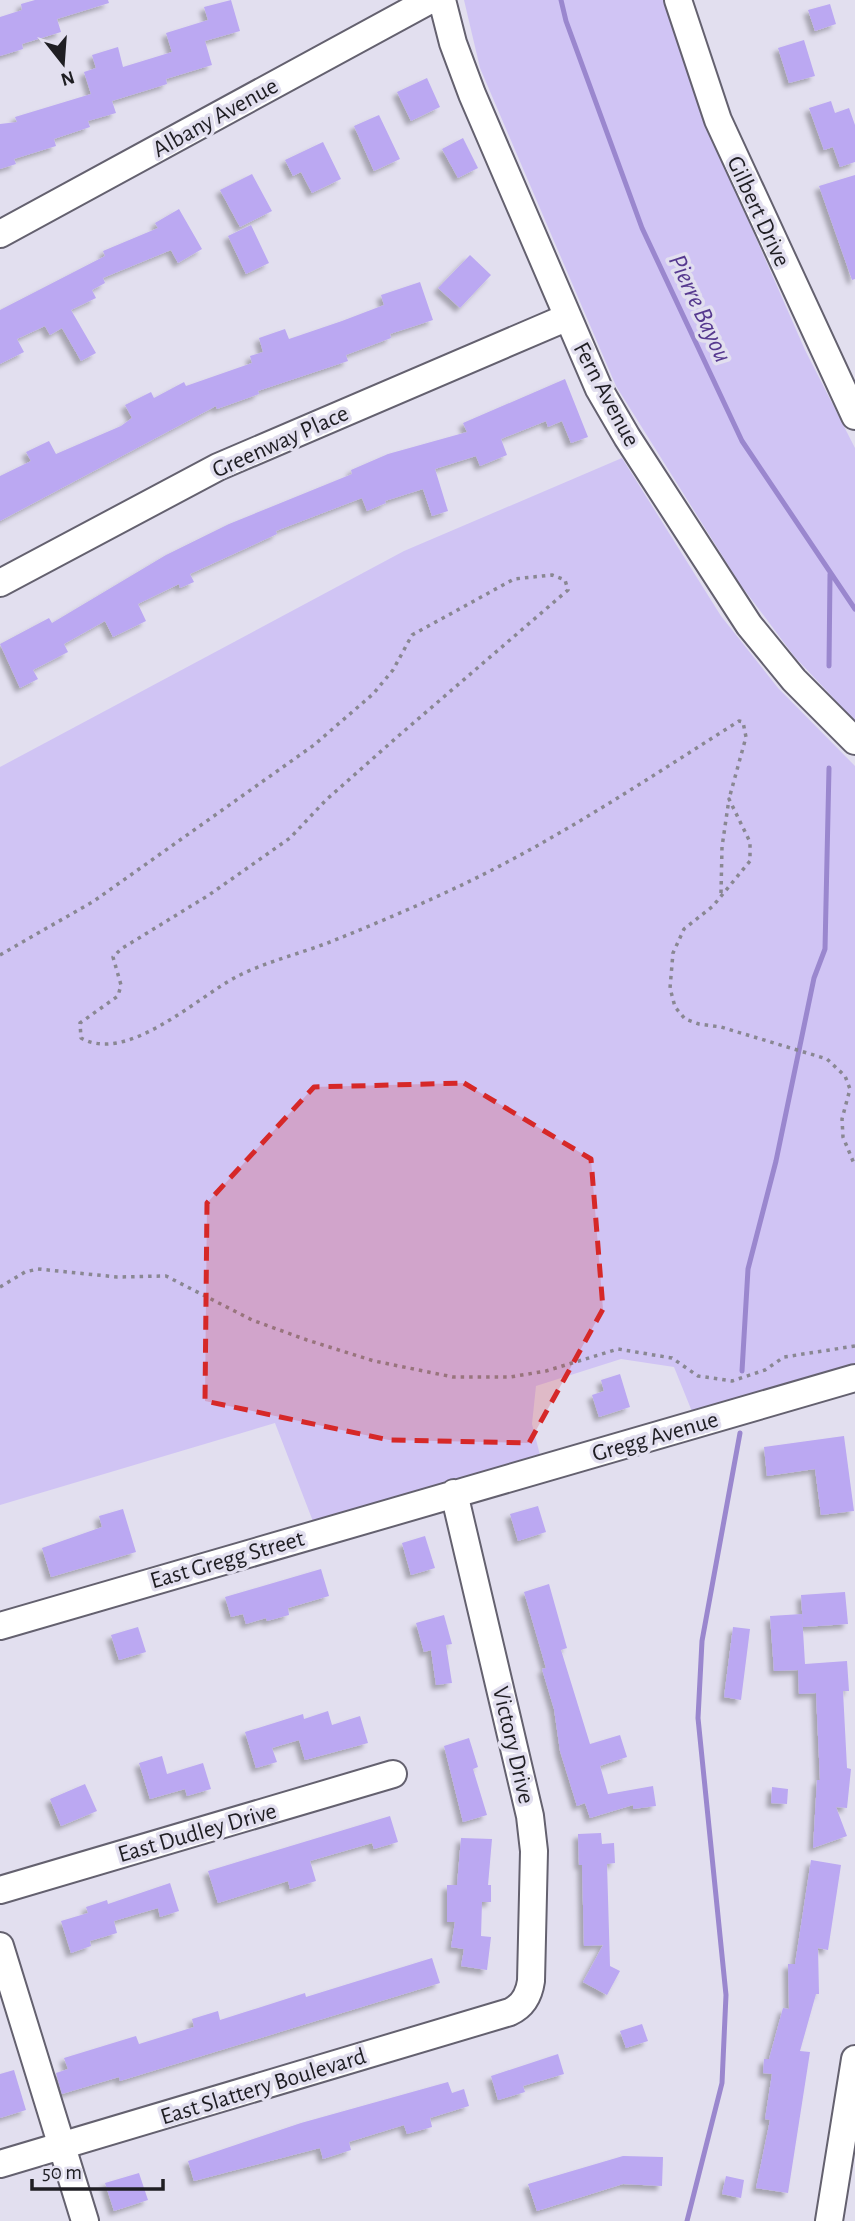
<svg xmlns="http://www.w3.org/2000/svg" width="855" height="2221" font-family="'Alegreya Sans',sans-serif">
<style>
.green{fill:#d0c4f4}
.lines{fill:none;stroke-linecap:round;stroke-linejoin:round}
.stream{stroke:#9a87ce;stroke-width:5}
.building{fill:#bba8f2;filter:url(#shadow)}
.minor-casing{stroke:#64616f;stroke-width:30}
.path{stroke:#898792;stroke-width:3.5;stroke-dasharray:3.5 5;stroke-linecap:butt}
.minor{stroke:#fff;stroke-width:26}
.marked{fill:#d62828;fill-opacity:0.2;stroke:#d62828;stroke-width:5;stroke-dasharray:14 9;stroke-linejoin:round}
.labels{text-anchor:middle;stroke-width:7;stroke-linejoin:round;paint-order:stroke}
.street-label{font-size:24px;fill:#1f1e23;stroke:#e2dfef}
.water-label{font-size:26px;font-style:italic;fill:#56398f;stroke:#e2dfef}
</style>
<defs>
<filter id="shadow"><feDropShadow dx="-4.5" dy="4.5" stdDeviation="2" flood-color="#0004"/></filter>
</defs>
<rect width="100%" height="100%" fill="#e2dfef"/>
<path class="green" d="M464,0H666L702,115L805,350L855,448V721L794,656L740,584L616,386L480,68Z
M622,458L721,616L778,688L855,766V1366L693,1414L674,1367L621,1359L536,1386L532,1424L541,1459L314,1524L275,1423L0,1505V767L404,551Z"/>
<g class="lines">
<path class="stream" d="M561,0L566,21L642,228L742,441L855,609
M829,666L830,574
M742,1371L748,1269L776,1161L814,978L825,949L829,768
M687,2221L722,2083L726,1995L698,1718L702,1641L740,1433"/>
</g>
<path class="building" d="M35,0H108L109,3L57,19L61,32L22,44L23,49L0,56V17L22,10L21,4Z
M231,0L240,31L205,41L212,65L166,79L167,84L112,101L116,113L88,121L90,127L54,139L56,146L14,159L16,164L0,169V124L17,122L15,117L91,94L84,72L96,68L92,55L118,47L123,67L172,52L166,33L208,20L204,7Z
M830,4L836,24L815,31L808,10Z
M804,40L815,76L789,83L778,48Z
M427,78L440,107L411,121L397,92Z
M831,101L835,113L849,108L855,125V162L840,167L833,147L824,150L809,108Z
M379,115L400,159L374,171L354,126Z
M463,138L478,168L458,178L442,149Z
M323,142L341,179L312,193L301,172L293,176L285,160Z
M252,174L272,211L240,227L220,190Z
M855,175V279L852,280L819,186Z
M179,209L202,249L178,263L171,250L103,278L105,283L92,290L96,298L71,310L96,353L81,361L62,328L50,335L45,326L17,339L24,352L0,364V310L105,256L103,251L158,228L155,223Z
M251,225L269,263L246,274L228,236Z
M470,255L491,275L460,308L438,288Z
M420,282L433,320L390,334L391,338L346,355L348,361L258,391L259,394L217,409L216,406L0,521V476L31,461L26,452L49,441L56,454L121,426L132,418L125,405L151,392L154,398L184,382L186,386L252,363L250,356L263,352L259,338L285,329L289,339L342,321L384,305L381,295Z
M565,379L588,437L571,443L562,421L548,427L546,421L501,439L507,455L480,466L476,456L435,469L448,511L432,516L423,489L385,501L386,503L367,511L362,498L276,531L277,534L190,574L194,582L180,588L179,584L138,604L146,621L113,637L105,621L64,644L68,652L33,670L38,679L20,688L0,644L49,618L52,623L166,555L229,524L352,474L351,470L388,454L467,432L463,423Z
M620,1374L630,1407L599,1417L592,1395L604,1391L601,1380Z
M844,1436L854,1511L821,1515L815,1469L767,1476L764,1447Z
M538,1506L546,1532L518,1541L510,1514Z
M123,1509L136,1552L51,1577L42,1548L102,1527L99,1516Z
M425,1536L435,1568L411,1575L402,1543Z
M321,1569L329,1596L288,1608L289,1615L267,1621L266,1618L246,1624L243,1614L231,1617L225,1597Z
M549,1584L567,1648L561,1650L590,1744L620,1735L627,1757L600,1766L608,1794L653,1786L656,1806L633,1809V1805L590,1818L585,1803L577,1806L560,1751L554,1709L542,1669L546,1668L524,1592Z
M845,1592L848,1624L803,1627L801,1595Z
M802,1614L805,1664L847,1661L849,1691H843L847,1768L851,1769L847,1808L836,1807L847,1836L813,1848L817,1780H820L816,1693L799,1694L798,1670L774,1671L770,1616Z
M444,1615L452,1644L446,1645L452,1683L436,1685L431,1650L424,1652L416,1623Z
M138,1627L146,1652L119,1660L111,1635Z
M733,1627L750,1629L741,1700L724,1697Z
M328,1711L332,1725L360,1716L368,1743L305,1760L299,1740L272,1748L277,1762L256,1768L245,1732L303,1714L304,1719Z
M469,1738L478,1767L473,1769L487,1815L463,1822L444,1746Z
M162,1756L167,1774L203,1763L211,1789L187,1796L185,1789L150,1799L139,1763Z
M85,1784L97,1811L61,1826L50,1799Z
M772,1787L788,1789L787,1804L771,1803Z
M390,1816L398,1842L374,1849L372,1843L310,1861L316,1881L290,1889L288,1881L218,1903L208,1871Z
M601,1833L602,1844L614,1843L615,1863L607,1864L610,1966L620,1971L607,1995L583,1982L603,1945L584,1946L582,1865H579L578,1834Z
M461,1838L492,1839L488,1885H491V1902H482L481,1936L491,1937L487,1970L461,1966L464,1949L451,1947L455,1922H447V1885H457Z
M811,1860L841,1865L828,1950L818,1948L819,1994H816L800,2051L810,2052L788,2193L756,2188L770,2120L765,2119L772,2074L763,2073L764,2059H769L783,2008L789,2009L788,1964H795Z
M170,1883L179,1911L160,1917L158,1908L114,1921L117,1933L90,1941L91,1946L71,1953L61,1921L88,1913L86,1907L107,1900L108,1904Z
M432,1958L440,1983L120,2081L119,2077L62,2094L56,2073L68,2069L64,2058L136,2036L139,2044L194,2027L192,2019L218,2011L220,2020L305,1993L306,1997Z
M642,2024L648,2041L626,2048L620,2031Z
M558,2054L564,2074L523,2086L525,2092L498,2100L491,2076Z
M14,2070L26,2110L0,2118V2074Z
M448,2082L452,2093L464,2089L469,2106L430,2118L432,2127L407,2134L404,2125L349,2142L351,2150L323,2159L320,2148L194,2181L188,2161L301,2123Z
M623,2156L663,2157L662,2186L623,2184L537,2211L528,2184Z
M139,2173L148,2200L114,2211L105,2183Z
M726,2176L744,2180L741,2198L722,2194Z"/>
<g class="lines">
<g class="minor-casing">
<path id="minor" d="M442,0L453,43L472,94L599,389L627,437L749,625L794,680L855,741
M678,0L718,120L855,416
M0,234L430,0
M0,583L218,467L568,317
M0,1626L855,1378
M0,1890L393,1774
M0,1946L85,2221
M0,2164L510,2012C523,2006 529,1995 531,1981L534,1851L530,1816L454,1493
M829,2221L855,2059"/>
</g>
<path class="path" d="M721,893L722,847L729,799L750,842V861L713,906L684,929L673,953L670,988L675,1007L685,1019L699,1024L721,1027L827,1059L845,1076L850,1089L842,1119L843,1137L855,1166
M0,955L94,901L314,745L373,694L393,670L412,635L514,579L552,575L565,580L568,590L396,738L326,800L290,838L209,895L121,949L113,957L121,985L118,996L80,1023L81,1038C127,1064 195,999 236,977C265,962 299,954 330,942C375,924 422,904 466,883C561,837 649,778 739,721L743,722L746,737L729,799
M0,1287L25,1272L38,1269L117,1277L166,1276L252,1320L307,1340L374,1361L453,1377H510L546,1371L618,1349L672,1358L698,1376L732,1381L765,1370L784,1357L855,1346"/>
<use href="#minor" class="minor"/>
</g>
<path class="marked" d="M464,1083L591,1159L603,1309L529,1443L389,1440L205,1401L207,1203L314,1087Z"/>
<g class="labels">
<g class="street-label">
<text transform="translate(215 117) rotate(-29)" y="8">Albany Avenue</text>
<text transform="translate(759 211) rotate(65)" y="8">Gilbert Drive</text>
<text transform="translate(607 394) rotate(62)" y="8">Fern Avenue</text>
<text transform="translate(280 441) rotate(-24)" y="8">Greenway Place</text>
<text transform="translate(655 1436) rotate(-16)" y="8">Gregg Avenue</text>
<text transform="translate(227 1559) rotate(-16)" y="8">East Gregg Street</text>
<text transform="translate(514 1745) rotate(77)" y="8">Victory Drive</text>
<text transform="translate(197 1832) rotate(-16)" y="8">East Dudley Drive</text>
<text transform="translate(263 2086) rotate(-17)" y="8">East Slattery Boulevard</text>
</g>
<g class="water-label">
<text transform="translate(701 308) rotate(65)" y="9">Pierre Bayou</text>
</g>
</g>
<g transform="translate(63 63) rotate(163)" stroke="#e2dfef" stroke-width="5" paint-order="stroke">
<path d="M0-5L12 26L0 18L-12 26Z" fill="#1f1e23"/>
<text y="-10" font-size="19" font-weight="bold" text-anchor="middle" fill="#1f1e23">N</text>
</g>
<path d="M32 2179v10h131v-10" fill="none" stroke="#1f1e23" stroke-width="3.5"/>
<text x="42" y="2179" font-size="21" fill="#1f1e23" stroke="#e2dfef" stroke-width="5" paint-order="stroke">50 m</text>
</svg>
